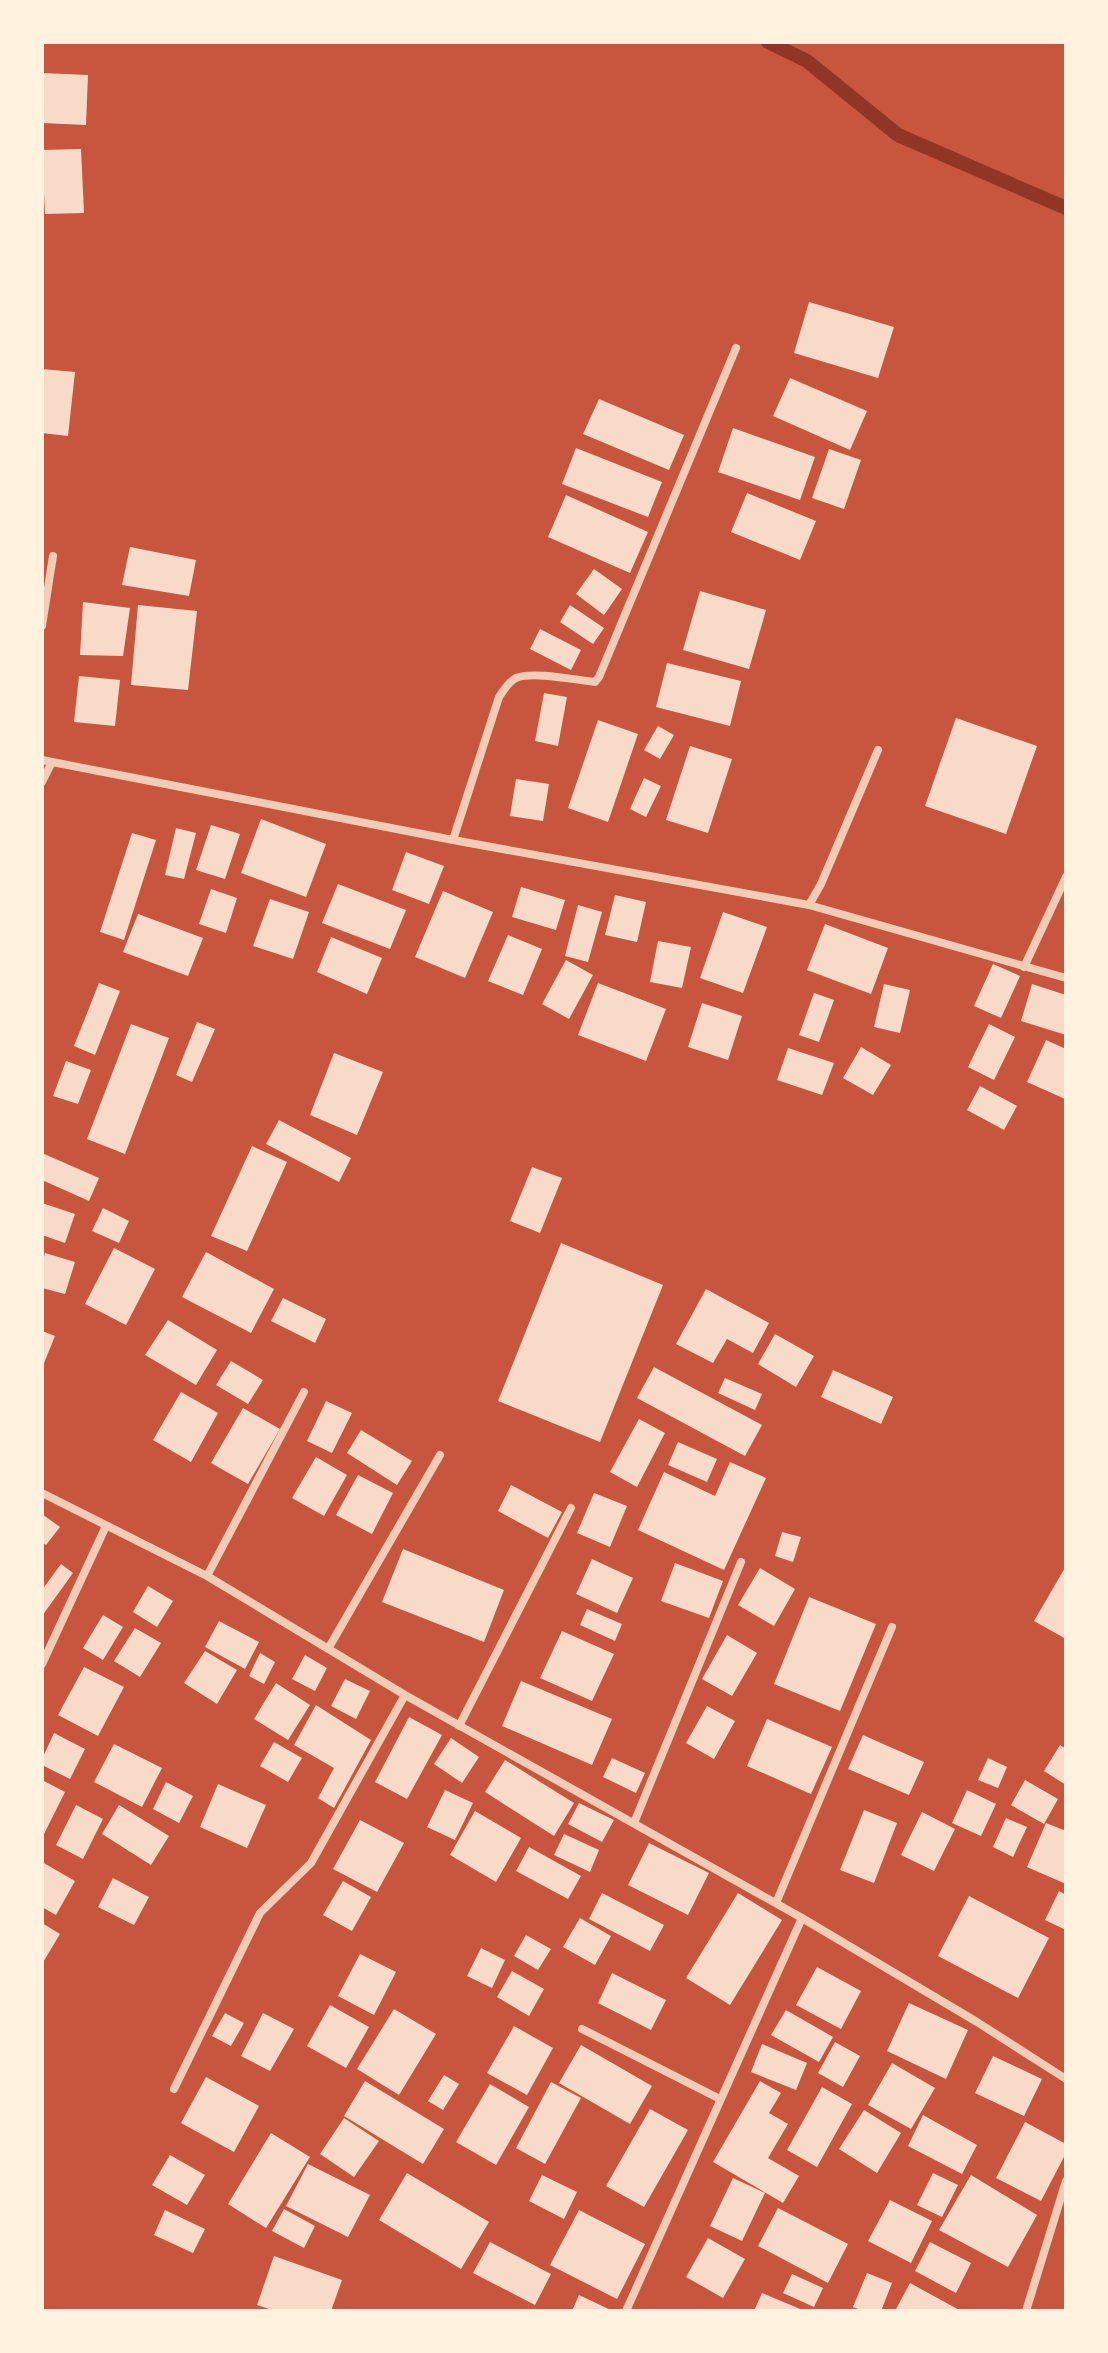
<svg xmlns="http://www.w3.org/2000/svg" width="1108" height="2353" font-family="'Golos Text',sans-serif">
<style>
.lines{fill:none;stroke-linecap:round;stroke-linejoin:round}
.stream{stroke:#8f3625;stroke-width:14}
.building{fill:#f7dbc8}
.minor{stroke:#f1ccb7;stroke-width:8}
</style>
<rect width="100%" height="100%" fill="#c8553d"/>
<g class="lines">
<path class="stream" d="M768,42L807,61L898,135L1066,208"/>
</g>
<path class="building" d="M42,73L88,75L86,125L42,123Z
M81,149L84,213L45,214L42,150Z
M809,302L894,327L878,378L794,353Z
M42,369L75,372L68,436L42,433Z
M790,378L867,411L850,450L773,416Z
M599,399L684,435L669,470L583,434Z
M733,428L815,457L800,500L718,472Z
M576,448L662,482L648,517L562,484Z
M829,449L861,460L844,509L812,498Z
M747,493L816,521L800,560L731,532Z
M566,495L648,532L630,573L548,537Z
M130,547L196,560L189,596L122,585Z
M594,569L622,589L604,615L576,594Z
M700,591L766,610L749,669L683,650Z
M83,602L130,608L123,656L80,655Z
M138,605L197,611L188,690L131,685Z
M570,605L604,628L593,644L560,622Z
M540,629L581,650L571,670L530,649Z
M667,663L741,681L730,726L656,707Z
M79,676L120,680L115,726L74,722Z
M544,693L567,697L558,746L535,741Z
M956,718L1037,746L1006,834L925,806Z
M598,720L638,734L608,822L568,808Z
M658,726L674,735L660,759L644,750Z
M690,746L732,759L708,833L666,820Z
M644,778L661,786L646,817L630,809Z
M516,779L549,784L543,821L510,816Z
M261,819L326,844L306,897L241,873Z
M211,825L240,834L225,879L196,870Z
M176,828L196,833L184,879L165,875Z
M132,833L156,840L124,940L100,932Z
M406,852L444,866L429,904L392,890Z
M338,884L406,910L390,949L322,923Z
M521,887L565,900L556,930L512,917Z
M211,889L237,898L226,933L199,924Z
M443,891L493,912L465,978L415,957Z
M615,895L646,902L637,942L605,935Z
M270,899L309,912L293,959L253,946Z
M578,905L602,912L588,962L565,956Z
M723,912L767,927L743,993L700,978Z
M138,914L203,938L188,976L123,952Z
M825,924L888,948L871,994L807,970Z
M508,935L542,949L523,995L488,981Z
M331,937L382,958L367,994L317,972Z
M658,941L691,947L682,988L650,982Z
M566,960L593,975L569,1019L542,1004Z
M993,964L1020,976L1001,1018L974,1006Z
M99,983L120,991L95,1055L74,1046Z
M598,983L666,1009L646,1061L578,1035Z
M884,984L910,990L900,1033L874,1027Z
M1032,984L1066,995V1035L1021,1021Z
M814,993L834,1000L819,1042L799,1035Z
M702,1003L742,1016L728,1060L688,1047Z
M197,1022L215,1029L192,1082L176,1075Z
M131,1024L169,1038L125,1154L87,1139Z
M989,1024L1015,1037L994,1080L968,1067Z
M1046,1040L1066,1049L1065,1099L1027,1082Z
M861,1047L891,1065L873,1095L843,1078Z
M788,1048L834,1063L822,1095L777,1080Z
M334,1053L383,1072L357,1135L310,1115Z
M66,1061L91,1070L78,1104L53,1096Z
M980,1086L1017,1106L1004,1130L967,1110Z
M279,1120L351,1158L339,1182L266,1144Z
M252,1146L287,1162L247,1251L211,1236Z
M42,1153L99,1178L89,1201L42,1180Z
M532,1167L562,1178L540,1233L510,1221Z
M42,1203L75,1214L65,1243L42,1235Z
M103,1208L129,1221L119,1243L92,1231Z
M561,1243L663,1285L600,1442L498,1401Z
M114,1248L155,1269L126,1325L85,1304Z
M206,1252L274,1289L251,1333L182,1297Z
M45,1253L75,1262L65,1294L42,1288V1265Z
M706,1289L769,1323L753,1353L727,1339L713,1363L676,1344Z
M283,1298L326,1319L315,1343L271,1321Z
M168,1320L217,1350L196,1385L145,1355Z
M42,1331L55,1336L42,1368Z
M775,1334L814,1356L796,1387L758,1364Z
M231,1361L263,1380L248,1404L216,1385Z
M654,1367L762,1425L745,1456L637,1398Z
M833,1370L893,1397L881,1424L821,1397Z
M725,1378L762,1394L755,1410L718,1393Z
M181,1392L218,1413L191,1462L153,1440Z
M326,1401L352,1413L332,1453L307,1441Z
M243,1408L280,1429L248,1484L211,1463Z
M639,1419L665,1433L637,1487L610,1472Z
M361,1430L412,1461L397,1485L347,1453Z
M678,1442L717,1459L707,1482L668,1465Z
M316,1457L347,1475L324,1516L292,1498Z
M730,1462L766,1478L724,1570L638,1530L664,1472L715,1496Z
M358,1475L393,1493L372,1534L336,1515Z
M511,1485L562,1512L548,1538L498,1511Z
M594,1493L627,1506L610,1547L577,1533Z
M42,1514L60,1527L46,1545L42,1542Z
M782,1532L801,1537L793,1562L775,1556Z
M403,1549L504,1590L484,1642L382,1602Z
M592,1559L633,1578L617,1613L576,1594Z
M675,1563L723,1581L709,1618L661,1601Z
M61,1564L73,1573L42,1616V1590Z
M1066,1566V1639L1034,1621Z
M760,1568L795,1589L774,1626L738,1605Z
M148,1586L173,1601L157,1627L133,1612Z
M809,1597L876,1624L840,1711L774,1684Z
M587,1609L622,1624L615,1641L580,1625Z
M103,1615L123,1627L103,1660L83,1648Z
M219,1621L259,1642L245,1669L205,1647Z
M135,1628L161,1643L140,1677L114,1661Z
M562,1631L614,1654L592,1701L540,1678Z
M727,1635L757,1653L732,1696L702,1679Z
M205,1651L237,1670L217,1704L184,1683Z
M260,1653L275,1662L264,1684L249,1676Z
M305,1655L327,1668L315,1691L292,1679Z
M84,1667L124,1687L98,1736L58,1715Z
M345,1679L370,1691L356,1719L331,1706Z
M521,1681L612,1719L592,1765L502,1726Z
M276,1683L310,1705L288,1740L254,1719Z
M316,1705L371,1740L334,1808L318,1798L334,1768L294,1745Z
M707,1706L735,1721L714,1759L686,1743Z
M409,1717L442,1735L407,1799L375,1782Z
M767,1719L832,1747L811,1794L747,1766Z
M54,1733L85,1749L70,1779L42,1765V1759Z
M863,1735L924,1762L909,1795L848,1769Z
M451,1738L479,1757L462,1783L434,1764Z
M274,1742L302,1758L288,1782L260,1766Z
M114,1744L162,1768L142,1807L94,1782Z
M1060,1745L1066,1749V1785L1044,1771Z
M612,1758L645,1773L636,1793L603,1777Z
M988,1758L1007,1767L998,1788L978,1780Z
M505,1760L574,1803L554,1836L485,1792Z
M42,1780L65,1792L42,1838Z
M1025,1780L1058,1799L1044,1824L1011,1805Z
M166,1782L193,1796L179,1823L153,1809Z
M218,1784L266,1805L247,1848L200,1827Z
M445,1790L473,1803L455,1840L427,1827Z
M967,1790L996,1804L981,1836L952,1823Z
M579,1803L614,1820L602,1842L568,1824Z
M76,1805L103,1819L83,1859L56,1845Z
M119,1805L169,1836L151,1865L102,1834Z
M864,1810L897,1823L874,1883L840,1870Z
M475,1811L521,1838L496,1882L450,1855Z
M922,1812L955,1829L934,1871L901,1855Z
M1006,1818L1027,1827L1013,1857L993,1847Z
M360,1820L404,1843L377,1892L333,1869Z
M1046,1823L1066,1831V1884L1027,1867Z
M564,1834L599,1850L590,1872L554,1855Z
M649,1843L709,1873L688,1915L628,1885Z
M529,1847L581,1876L568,1899L516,1871Z
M42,1862L75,1881L56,1915L42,1907Z
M113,1878L149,1897L134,1925L98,1907Z
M343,1881L371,1897L352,1931L323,1915Z
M1059,1891L1066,1895V1930L1045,1920Z
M602,1893L664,1925L650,1951L589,1919Z
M738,1893L782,1920L730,2005L686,1978Z
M969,1896L1049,1938L1018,1998L938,1956Z
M580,1918L611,1936L595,1965L563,1947Z
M42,1923L60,1934L42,1964Z
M526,1935L551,1949L538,1970L514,1956Z
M481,1948L505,1960L492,1988L467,1976Z
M360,1954L396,1972L374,2015L338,1996Z
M817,1967L861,1991L841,2029L796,2005Z
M512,1971L544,1989L529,2016L497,1997Z
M612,1973L666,2000L651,2030L598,2003Z
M909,2003L968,2030L946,2079L887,2051Z
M330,2005L369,2027L346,2068L307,2046Z
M394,2009L436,2034L399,2095L357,2069Z
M786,2010L833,2037L819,2062L771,2035Z
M225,2013L244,2023L231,2046L212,2036Z
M263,2013L294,2029L270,2071L241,2056Z
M514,2026L553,2048L527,2095L487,2073Z
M835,2042L860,2056L843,2087L818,2073Z
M762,2044L807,2063L796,2090L751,2072Z
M581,2045L652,2086L630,2124L559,2083Z
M993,2056L1042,2079L1024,2116L975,2093Z
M892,2063L935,2088L911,2129L868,2105Z
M444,2075L459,2084L443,2110L428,2101Z
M206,2077L259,2106L234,2152L181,2123Z
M365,2081L444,2129L423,2164L344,2116Z
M760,2081L781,2093L769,2113L788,2124L768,2158L799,2176L783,2203L713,2162Z
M551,2082L581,2098L545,2164L516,2148Z
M490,2084L529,2107L496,2165L456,2142Z
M822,2087L852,2104L817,2167L787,2150Z
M650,2109L688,2130L644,2207L606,2186Z
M864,2110L901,2133L877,2173L839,2149Z
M923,2115L977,2145L962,2174L908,2146Z
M344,2118L379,2141L354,2177L320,2154Z
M1025,2122L1066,2144V2153L1041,2201L996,2178Z
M271,2133L310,2157L266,2228L228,2204Z
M170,2155L205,2175L187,2205L152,2185Z
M308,2164L370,2195L348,2237L286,2206Z
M407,2173L489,2222L461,2269L379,2220Z
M933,2173L958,2185L942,2217L917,2205Z
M542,2175L577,2192L564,2219L529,2201Z
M971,2175L1037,2215L1008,2267L939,2230Z
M733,2178L765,2193L742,2241L710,2226Z
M890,2200L932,2221L911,2263L868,2241Z
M778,2208L848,2244L828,2283L758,2246Z
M284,2209L315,2226L304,2248L272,2231Z
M165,2210L205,2229L193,2253L154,2235Z
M579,2210L645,2244L617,2299L550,2265Z
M708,2238L745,2259L723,2298L686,2277Z
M490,2242L551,2274L535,2305L473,2273Z
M930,2242L971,2263L956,2293L915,2271Z
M274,2256L342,2280L331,2311H275L257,2305Z
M867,2273L892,2283L881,2311H863L853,2307Z
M792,2274L823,2288L814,2307L783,2293Z
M910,2283L961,2311H895Z
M762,2293L805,2311H754Z
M579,2295L613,2311H572Z"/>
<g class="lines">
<path class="minor" d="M42,626L53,556
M42,760L453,840L809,905L1066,978
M42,782L52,762
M453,840L499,697C504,690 508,682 516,678C532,671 576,680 595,682L599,677L736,348
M809,905L821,884L878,750
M1024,967L1066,877
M42,1493L207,1576L405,1695L802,1918L977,2022L1066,2079
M207,1576L304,1392
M328,1649L440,1455
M42,1664L106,1526
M459,1726L571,1508
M634,1823L741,1562
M776,1903L892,1627
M582,2029L720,2099
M174,2089L260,1913L311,1863L405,1695
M626,2311L802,1918
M1026,2311L1066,2181"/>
</g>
<rect width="1108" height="2353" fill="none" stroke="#fff3e0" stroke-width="88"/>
</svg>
